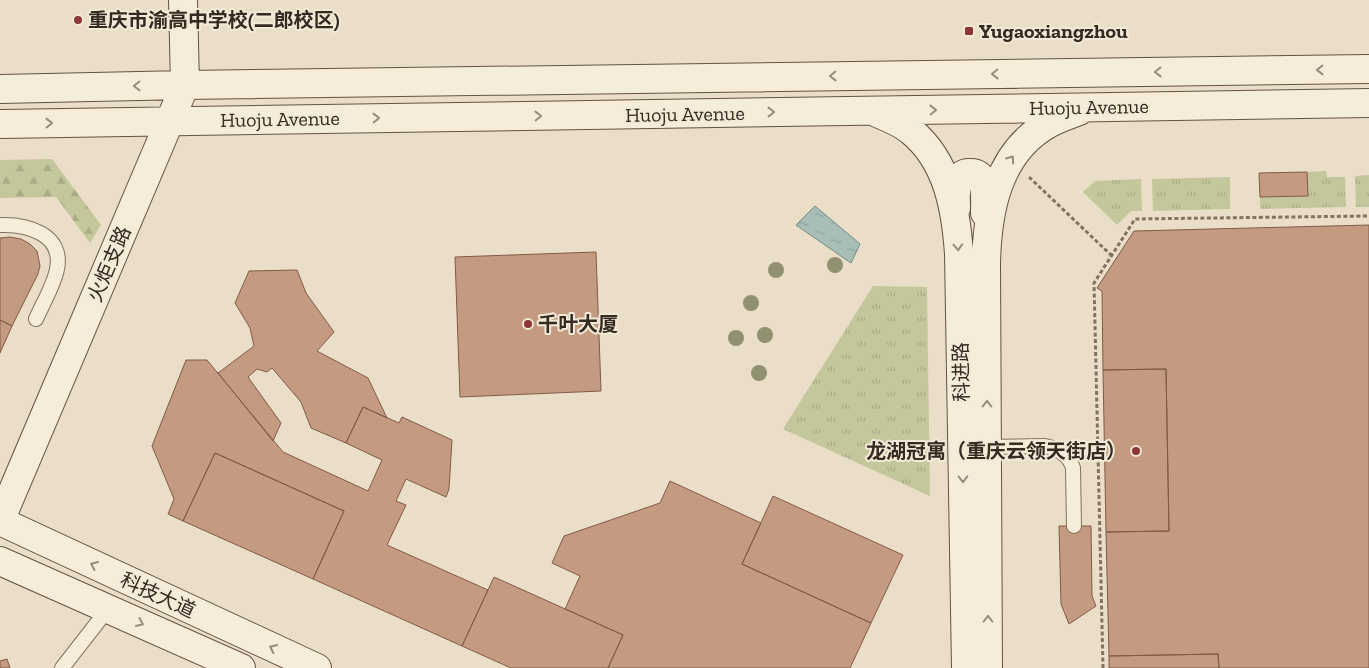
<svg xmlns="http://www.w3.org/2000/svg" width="1369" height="668" font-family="'Zilla Slab','Noto Sans SC',serif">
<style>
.grass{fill:url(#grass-tufts)}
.forest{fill:url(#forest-firs)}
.water{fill:url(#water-ripples);stroke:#708c83}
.building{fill:#c49a81;stroke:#815b47}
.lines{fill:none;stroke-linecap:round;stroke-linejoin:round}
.lane-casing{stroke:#84715f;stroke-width:16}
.secondary-casing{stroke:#665242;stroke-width:30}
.path{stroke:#84715f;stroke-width:3;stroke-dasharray:4 2.5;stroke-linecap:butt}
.lane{stroke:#f5ecda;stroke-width:14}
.secondary{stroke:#f5ecda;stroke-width:28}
.tree{fill:#919071}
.oneway{stroke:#968b7e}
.poi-dot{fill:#8d353a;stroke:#f2e9d6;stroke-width:2}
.labels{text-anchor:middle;stroke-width:4;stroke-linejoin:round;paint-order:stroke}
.poi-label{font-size:20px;font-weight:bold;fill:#362a21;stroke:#f2e9d6;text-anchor:start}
.street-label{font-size:20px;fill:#362a21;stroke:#f2e9d6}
</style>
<defs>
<pattern id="grass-tufts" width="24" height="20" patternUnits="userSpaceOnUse" patternTransform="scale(1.25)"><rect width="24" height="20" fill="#c4c79c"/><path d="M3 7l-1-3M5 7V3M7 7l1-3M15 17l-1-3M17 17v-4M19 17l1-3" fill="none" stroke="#a9ab86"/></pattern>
<pattern id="forest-firs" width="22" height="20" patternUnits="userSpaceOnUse" patternTransform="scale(1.25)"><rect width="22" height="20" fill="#c4c79c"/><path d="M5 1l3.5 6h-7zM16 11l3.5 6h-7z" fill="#a9ab86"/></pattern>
<pattern id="water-ripples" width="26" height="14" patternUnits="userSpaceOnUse" patternTransform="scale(1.25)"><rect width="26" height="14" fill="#a8beb7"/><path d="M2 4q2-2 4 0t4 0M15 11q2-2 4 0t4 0" fill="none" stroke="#91a39d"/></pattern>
</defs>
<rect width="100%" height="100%" fill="#eadec8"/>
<path class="grass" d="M1326,171L1327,177H1345L1346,207L1260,209V197L1307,196V172Z
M1369,175V207H1356L1355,176Z
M1230,177V209L1153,211L1152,179Z
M1141,179L1142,211H1131L1117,225L1083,192L1095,181Z
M873,286L927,287L930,496L783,429Z"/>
<path class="forest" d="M52,159L101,225L90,243L56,197L0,198V160Z"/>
<path class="water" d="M815,206L860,244L851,263L796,225Z"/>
<path class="building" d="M1307,172L1308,196L1260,197L1259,173Z
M1369,225V668H1219L1218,654L1109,656L1106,532L1169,531L1166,369L1103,370L1102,291L1097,288L1134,231Z
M10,237L21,239L30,244L37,251L40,266L38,274L12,326L0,320V238Z
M596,252L601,391L460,397L455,257Z
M297,270L306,293L334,332L317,351L368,378L387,418L363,407L346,443L311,428L301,402L272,368L267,372L257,369L248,377L281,423L273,441L218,373L254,346L250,328L235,303L249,271Z
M0,320L12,326L0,353Z
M186,360H207L283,452L368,491L382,460L346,443L363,407L399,423L402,417L452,440L449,489L446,497L406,479L396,501L406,505L387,545L488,590L462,646L313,579L344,511L215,453L183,521L168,514L174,499L152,446Z
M1166,369L1169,531L1106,532L1103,370Z
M215,453L344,511L313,579L183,521Z
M670,481L761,523L742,564L871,623L850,668H608L623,635L565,609L580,576L552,563L564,536L660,503Z
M773,496L903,555L871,623L742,564Z
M1059,526H1091L1092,596L1096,606L1069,624L1061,604Z
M494,577L623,635L608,668H511L462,646Z
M1218,654L1219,668H1109V656Z
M7,659L10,668H0V661Z"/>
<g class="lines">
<g class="lane-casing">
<path id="lane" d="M0,225C27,224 64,234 57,269C54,285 43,303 36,319
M987,447L1045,446C1058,449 1069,454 1073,468L1074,526
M62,668L108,609"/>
</g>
<g class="secondary-casing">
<path id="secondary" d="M183,0L185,85L0,521L317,668
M0,89L185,85L1369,69
M877,113C889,118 902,123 911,131C948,161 956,210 959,254L966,668
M0,124L1369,103
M956,208C956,196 953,171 971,173C977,173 981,176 983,182C986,191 985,203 985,213
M0,561L241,668
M988,668L986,265C987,210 998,151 1050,123C1059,118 1069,115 1079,111"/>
</g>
<path class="path" d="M1029,177L1112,256
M1103,668L1094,283L1135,219L1369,216"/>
<use href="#lane" class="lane"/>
<use href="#secondary" class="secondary"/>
</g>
<g class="tree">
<circle cx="835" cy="265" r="8"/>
<circle cx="776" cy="270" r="8"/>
<circle cx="751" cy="303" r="8"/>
<circle cx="765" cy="335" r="8"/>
<circle cx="736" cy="338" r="8"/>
<circle cx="759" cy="373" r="8"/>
</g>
<defs><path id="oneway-chevron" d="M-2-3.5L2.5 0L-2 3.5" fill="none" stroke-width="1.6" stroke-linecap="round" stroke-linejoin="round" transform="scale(1.25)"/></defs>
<g class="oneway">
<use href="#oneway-chevron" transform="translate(1320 70) rotate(179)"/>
<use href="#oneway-chevron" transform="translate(1158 72) rotate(179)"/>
<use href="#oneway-chevron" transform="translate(995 74) rotate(179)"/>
<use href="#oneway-chevron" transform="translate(833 76) rotate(179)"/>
<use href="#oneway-chevron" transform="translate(137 86) rotate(179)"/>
<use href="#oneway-chevron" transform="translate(933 110) rotate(-1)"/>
<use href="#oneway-chevron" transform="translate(771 112) rotate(-1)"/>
<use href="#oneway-chevron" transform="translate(538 116) rotate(-1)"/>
<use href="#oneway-chevron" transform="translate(376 118) rotate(-1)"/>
<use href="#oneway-chevron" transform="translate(49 123) rotate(-1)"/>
<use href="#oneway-chevron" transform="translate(1011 159) rotate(-55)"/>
<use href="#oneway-chevron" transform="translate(958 247) rotate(87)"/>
<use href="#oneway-chevron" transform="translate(987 404) rotate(-90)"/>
<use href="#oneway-chevron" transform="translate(963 479) rotate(89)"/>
<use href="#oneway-chevron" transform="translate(94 565) rotate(-155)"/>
<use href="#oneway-chevron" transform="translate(988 619) rotate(-90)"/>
<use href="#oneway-chevron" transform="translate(140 623) rotate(24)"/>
<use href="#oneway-chevron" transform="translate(273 648) rotate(-155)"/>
</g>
<g class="poi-dot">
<circle cx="78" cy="20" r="5"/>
<rect x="964" y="26" width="10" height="10" rx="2.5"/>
<circle cx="528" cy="324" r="5"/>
<circle cx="1136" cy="451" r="5"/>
</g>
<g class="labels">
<g class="poi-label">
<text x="88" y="27">重庆市渝高中学校(二郎校区)</text>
<text x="979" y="38">Yugaoxiangzhou</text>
<text x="538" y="331">千叶大厦</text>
<text x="1126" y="458" text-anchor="end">龙湖冠寓（重庆云领天街店）</text>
</g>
<g class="street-label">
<text transform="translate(1089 107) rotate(-1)" y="7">Huoju Avenue</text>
<text transform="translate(685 114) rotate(-1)" y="7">Huoju Avenue</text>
<text transform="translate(280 119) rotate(-1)" y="7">Huoju Avenue</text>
<text transform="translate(109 264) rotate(-67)" y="7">火炬支路</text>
<text transform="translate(961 372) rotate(-91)" y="7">科进路</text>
<text transform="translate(158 595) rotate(25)" y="7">科技大道</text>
</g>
</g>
</svg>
